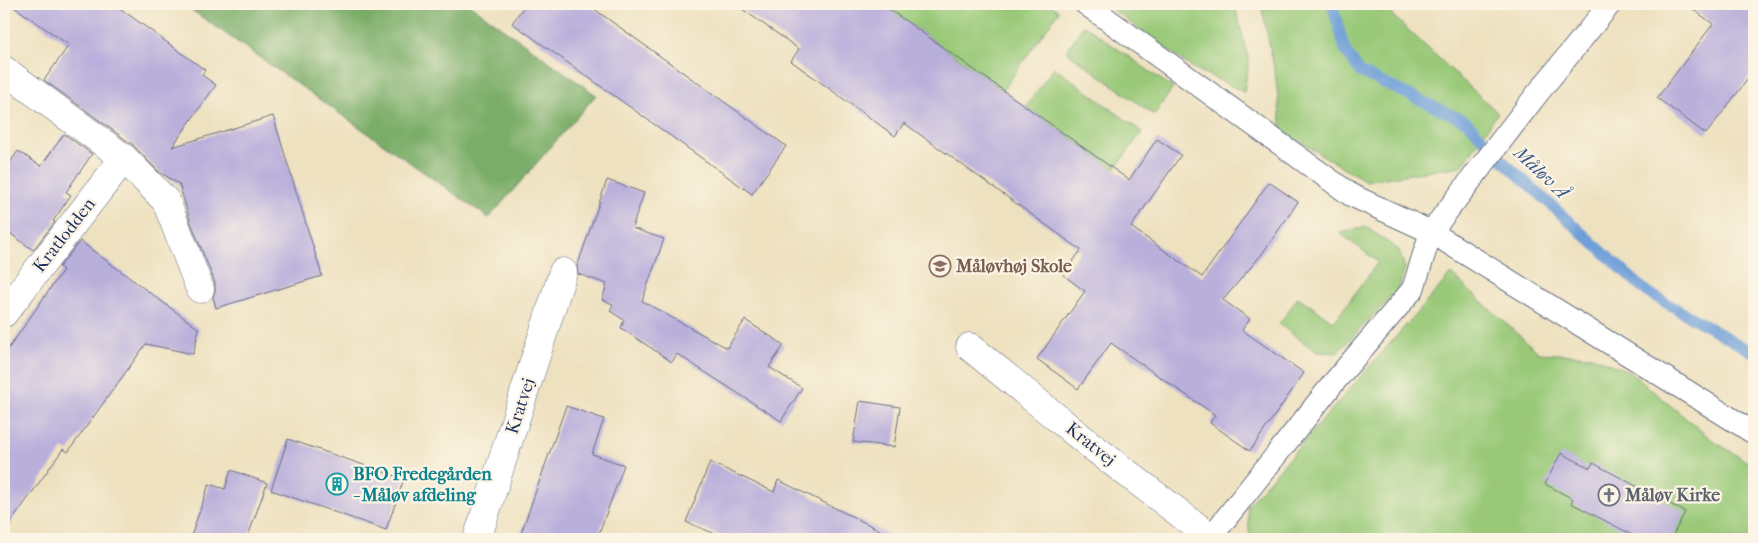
<svg xmlns="http://www.w3.org/2000/svg" width="1758" height="543" font-family="'IM FELL French Canon',serif">
<style>
.green{fill:#99c978;stroke:#5a7c6b}
.forest{fill:#7aad68;stroke:#4a6e63}
.lines{fill:none;stroke-linecap:round;stroke-linejoin:round}
.stream{stroke:#6e9fd8;stroke-width:11}
.building{fill:#b9afdb}
.lane-casing{stroke:#656d80;stroke-width:24}
.street-casing{stroke:#656d80;stroke-width:29}
.lane{stroke:#fff;stroke-width:22}
.street{stroke:#fff;stroke-width:28}
.labels{text-anchor:middle;stroke-width:4.5;stroke-linejoin:round;paint-order:stroke}
.street-label{font-size:18px;fill:#1b2f5e;stroke:#fcf5e5}
.education-label{font-size:18px;font-weight:bold;fill:#785e54;stroke:#fcf5e5;text-anchor:start}
.culture-label{font-size:18px;font-weight:bold;fill:#0d838f;stroke:#fcf5e5;text-anchor:start}
.worship-label{font-size:18px;font-weight:bold;fill:#5b616d;stroke:#fcf5e5;text-anchor:start}
.water-label{font-size:19px;font-style:italic;fill:#385689;stroke:#fcf5e5}
</style>
<rect width="100%" height="100%" fill="#fcf5e5"/>
<filter id="ink" filterUnits="userSpaceOnUse"><feTurbulence type="fractalNoise" baseFrequency=".02" numOctaves="2"/><feDisplacementMap in="SourceGraphic" scale="10" xChannelSelector="R" yChannelSelector="G"/><feConvolveMatrix kernelMatrix="1 2 1 2 8 2 1 2 1" color-interpolation-filters="sRGB"/></filter>
<filter id="wash" filterUnits="userSpaceOnUse"><feTurbulence type="fractalNoise" baseFrequency=".0096" numOctaves="4" result="noise"/><feDisplacementMap in="SourceGraphic" scale="20" xChannelSelector="R" yChannelSelector="G"/><feGaussianBlur stdDeviation="1.12" result="paint"/><feColorMatrix in="noise" values="0 0 0 0 0 0 0 0 0 0 0 0 0 0 0 0 0 1.4 0 .05"/><feComposite in="paint" operator="in"/></filter>
<g filter="url(#wash)">
<rect width="100%" height="100%" fill="#eee1bf"/>
<path class="green" d="M888,4H1050L1059,11L1003,90L886,7Z
M1105,4H1232L1236,10L1249,61L1244,92L1191,67Z
M1261,4H1380L1498,113L1462,166L1366,181L1282,131L1275,72Z
M1084,25L1173,88L1154,115L1066,51Z
M1054,67L1142,132L1115,169L1026,107Z
M1366,227L1399,250L1405,269L1398,290L1337,353L1317,352L1279,324L1298,297L1334,322L1378,262L1340,233Z
M1451,274L1539,353L1592,356L1630,372L1711,439L1754,466V539H1250L1247,506Z"/>
<path class="forest" d="M183,4H469L596,95L489,218Z"/>
<g class="lines">
<path class="stream" d="M1332,4L1345,50L1360,72L1467,122L1506,164L1647,292L1754,353"/>
</g>
<g id="blocks">
<path class="building" d="M10,4H114L205,70L202,75L216,85L172,147L273,116L322,276L216,308L213,297L215,291V283L190,220L179,184L159,172L133,145L44,80L69,45Z
M526,4H587L786,146L752,194L512,23Z
M735,4H882L1129,180L1157,139L1181,155L1131,227L1202,277L1269,182L1298,202L1262,254L1223,300L1250,319L1242,330L1304,373L1250,451L1210,423L1215,415L1111,343L1078,389L1037,359L1085,291L1063,275L1081,250L904,123L895,136L791,61L799,49Z
M1686,4H1754V71L1706,134L1657,98L1713,24Z
M64,134L92,154L66,192L71,195L53,221L55,222L33,250L4,229V171L18,151L41,166Z
M607,180L644,193L632,228L664,239L642,301L727,348L745,320L784,345L769,367L802,388L781,421L677,354L672,362L621,328L624,320L610,311L613,304L602,300L607,284L578,274L577,267Z
M80,241L199,329L193,354L146,344L68,452L63,449L4,532V355L63,270L59,267Z
M860,401L900,407L894,447L853,442Z
M566,406L604,419L592,454L624,465L597,539H519Z
M288,439L404,479L386,530L271,490Z
M1561,453L1590,468L1593,463L1685,512L1671,539H1640L1571,503L1573,499L1545,484Z
M710,462L774,492L778,480L898,539H728L686,522Z
M231,470L267,483L247,539H190L209,484L225,489Z"/>
</g>
</g>
<g filter="url(#ink)">
<use href="#blocks" fill-opacity="0" stroke="#656d80" stroke-width="1"/>
<g class="lines">
<g class="lane-casing">
<path id="lane" d="M1086,4L1351,195L1431,232L1754,433
M1211,537L1335,381L1413,289L1431,232L1537,94L1610,4"/>
</g>
<g class="street-casing">
<path id="street" d="M4,70L124,158L166,201L200,289
M4,313L124,158
M970,347L1089,444L1213,539
M477,539L563,272"/>
</g>
<use href="#lane" class="lane"/>
<use href="#street" class="street"/>
</g>
</g>
<defs>
<g id="school-ring" transform="scale(1.125)"><circle r="9.5" fill="#fcf5e5" stroke="#8d6e63" stroke-width="1.5"/><path d="M0-5L7-2L0 1L-7-2ZM-4 1L0 2.5L4 1V4Q0 6-4 4Z" fill="#8d6e63"/></g>
<g id="building-ring" transform="scale(1.125)"><circle r="9.5" fill="#fcf5e5" stroke="#0f9aa8" stroke-width="1.5"/><path d="M-4-6H4V6H1V3H-1V6H-4ZM-2.5-4.3h1.7v1.8h-1.7ZM.8-4.3h1.7v1.8H.8ZM-2.5-1h1.7V.8h-1.7ZM.8-1h1.7V.8H.8Z" fill="#0f9aa8"/></g>
<g id="church-ring" transform="scale(1.125)"><circle r="9.5" fill="#fcf5e5" stroke="#6b7280" stroke-width="1.5"/><path d="M-1.2-6h2.4v3.5h3.3v2.4h-3.3V6h-2.4V-.1h-3.3v-2.4h3.3Z" fill="#6b7280"/></g>
</defs>
<g fill-rule="evenodd">
<use href="#school-ring" x="940" y="266"/>
<use href="#building-ring" x="337" y="484"/>
<use href="#church-ring" x="1609" y="495"/>
</g>
<g class="labels">
<g class="street-label">
<text transform="translate(64 235) rotate(-52)" y="6">Kratlodden</text>
<text transform="translate(520 406) rotate(-72)" y="6">Kratvej</text>
<text transform="translate(1091 444) rotate(39)" y="6">Kratvej</text>
</g>
<g class="education-label">
<text x="956" y="272">Måløvhøj Skole</text>
</g>
<g class="culture-label">
<text x="353" y="480">BFO Fredegården<tspan x="353" dy="21">- Måløv afdeling</tspan></text>
</g>
<g class="worship-label">
<text x="1625" y="501">Måløv Kirke</text>
</g>
<g class="water-label">
<text transform="translate(1542 172) rotate(43)" y="7">Måløv Å</text>
</g>
</g>
<rect width="1758" height="543" fill="none" stroke="#fcf5e5" stroke-width="20"/>
</svg>
